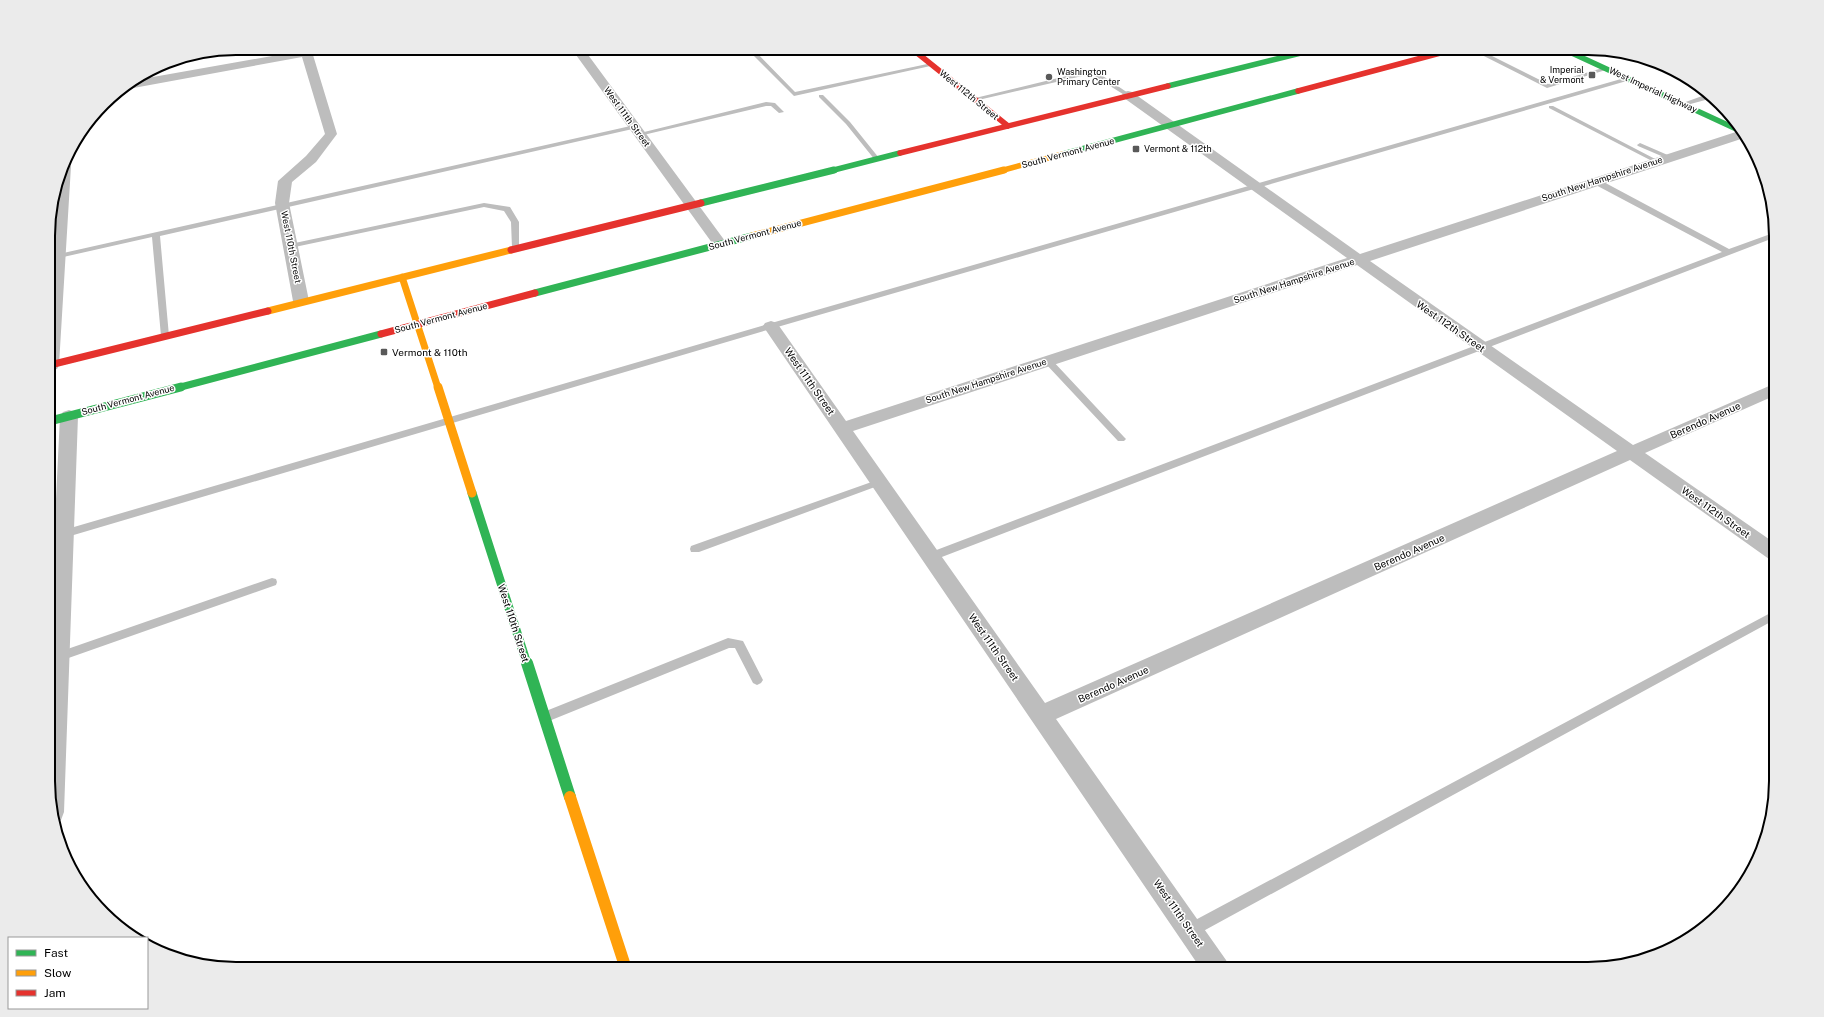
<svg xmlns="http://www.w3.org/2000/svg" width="1824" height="1017" font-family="'Public Sans',sans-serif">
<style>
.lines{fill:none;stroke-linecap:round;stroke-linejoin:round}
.lane{fill:#bdbdbd;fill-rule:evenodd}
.street{fill:#bdbdbd;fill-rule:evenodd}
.fast-far3{stroke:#30b455;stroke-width:5.5}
.fast-far2{stroke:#30b455;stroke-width:7}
.fast-far1{stroke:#30b455;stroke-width:9}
.fast{stroke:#30b455;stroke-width:12}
.slow-far3{stroke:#ff9f0a;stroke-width:5.5}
.slow-far2{stroke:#ff9f0a;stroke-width:7}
.slow-far1{stroke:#ff9f0a;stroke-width:9}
.slow{stroke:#ff9f0a;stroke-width:12}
.jam-far1{stroke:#e5322d;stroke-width:5.5}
.jam{stroke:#e5322d;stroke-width:7}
.poi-dot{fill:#595959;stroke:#fff;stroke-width:1.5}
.labels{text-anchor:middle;stroke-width:3;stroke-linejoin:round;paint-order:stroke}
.far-poi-label{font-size:9px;fill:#000;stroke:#fff;text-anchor:start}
.far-street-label{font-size:9px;fill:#000;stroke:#fff}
.street-label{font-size:10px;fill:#000;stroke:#fff}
.poi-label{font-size:10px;fill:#000;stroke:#fff;text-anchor:start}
.rim{fill:none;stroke:#000;stroke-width:2}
</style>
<rect width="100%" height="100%" fill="#fff"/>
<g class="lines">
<path class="lane" d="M746,48H752L795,92L932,63L935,65L794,96Z
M1468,48H1476L1548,84L1606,67L1609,69L1547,88Z
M1590,48L1598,49L1575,56L1572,54Z
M1091,70L1097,72L1131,95L1126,96L1091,74L974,101L971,99Z
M1628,77L1630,78V80L774,328L50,542V534L768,324Z
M819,95H823L850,122L879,158V160H875L846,124L819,97Z
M1705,95L1709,99L1683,106L1680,104Z
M766,102L775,103L784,112L779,113L771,106H766L639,136L636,134Z
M1549,106H1553L1659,161L1654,162L1549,108Z
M635,125L638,127L637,128L160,236L169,336L165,339L161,336L152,237L50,260V256Z
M1640,143L1670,156L1671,157L1666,158L1638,146L1637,145Z
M1592,179H1598L1729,249L1776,232V237L934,560H926L925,557L926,554L1722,252L1592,183Z
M484,203L510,207L519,222V250H516L512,248L511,222L504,211L484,207L290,248L286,246L290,244Z
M1048,358L1051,359L1124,437L1126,439L1124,441H1118L1045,363L1044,361L1045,359Z
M880,479L885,482L883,484L699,552H691L690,549L691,546Z
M272,578L276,579L277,582L276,585L60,661L56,659L54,656L56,653Z
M1776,610V619L1196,935L1191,937L1186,935L1184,930L1186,925Z
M728,638L743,641L763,680L761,683L757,685L753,683L735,648H729L549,721L545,722L541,721L539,717L541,713Z"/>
<path class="street" d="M299,48H339L337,50L313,55L337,134L316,162L292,182L289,203L309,301L306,304H296L293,301L275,203L278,181L306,156L325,134L302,57L128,89L124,88L136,80L300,51Z
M571,48H583L725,241L727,244L725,247H715Z
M1128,91L1132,92L1360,254L1742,130L1747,137L1370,261L1633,445L1776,383V395L1645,453L1776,544V561L1769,559L1630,460L1056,719L1226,960L1230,969H1201L763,326L765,323L771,321L777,323L846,421L1347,258L1124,98L1122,95L1124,92ZM1357,265L1617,451L1045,703L853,431Z
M65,162L71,166L59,365L57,369L50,370V272L55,193Z
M69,410L75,412L78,416L64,812L61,820L56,822L50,805V624L60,416L63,412Z"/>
<path class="fast-far3" d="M1561,48L1745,133
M1168,86L1321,48
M1063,154L1298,91
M830,171L900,153"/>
<path class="fast-far2" d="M701,203L834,170
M535,293L752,236
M177,388L381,334"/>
<path class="fast-far1" d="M50,421L181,387
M472,493L527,664"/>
<path class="fast" d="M527,663L570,797"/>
<path class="slow-far3" d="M1000,171L1063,154"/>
<path class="slow-far2" d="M752,236L1004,170
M402,277L438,388
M268,311L511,250"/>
<path class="slow-far1" d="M438,387L472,493"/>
<path class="slow" d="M570,797L626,969"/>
<path class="jam-far1" d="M911,48L1008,126
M1298,91L1459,48
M900,153L1168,86"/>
<path class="jam" d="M511,250L701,203
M381,334L535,293
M50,365L268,311"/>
</g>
<g class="poi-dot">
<rect x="1588" y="71" width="8" height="8" rx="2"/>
<circle cx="1049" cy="77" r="4"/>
<rect x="1132" y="145" width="8" height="8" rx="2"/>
<rect x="380" y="348" width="8" height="8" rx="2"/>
</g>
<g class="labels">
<g class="far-poi-label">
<text x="1584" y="73" text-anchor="end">Imperial<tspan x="1584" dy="10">&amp; Vermont</tspan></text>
<text x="1057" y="75">Washington<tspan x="1057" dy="10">Primary Center</tspan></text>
<text x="1144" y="152">Vermont &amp; 112th</text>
</g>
<g class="far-street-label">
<text transform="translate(1653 90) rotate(25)" y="3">West Imperial Highway</text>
<text transform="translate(969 95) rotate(39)" y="3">West 112th Street</text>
<text transform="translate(627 117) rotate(54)" y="3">West 111th Street</text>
<text transform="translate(1068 153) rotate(-15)" y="3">South Vermont Avenue</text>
<text transform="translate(1602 179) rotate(-18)" y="3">South New Hampshire Avenue</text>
<text transform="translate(755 235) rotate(-15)" y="3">South Vermont Avenue</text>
<text transform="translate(291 247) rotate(79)" y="3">West 110th Street</text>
<text transform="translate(1294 281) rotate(-18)" y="3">South New Hampshire Avenue</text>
<text transform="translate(441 318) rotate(-15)" y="3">South Vermont Avenue</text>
<text transform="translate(986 381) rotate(-18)" y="3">South New Hampshire Avenue</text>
<text transform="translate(128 400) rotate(-15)" y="3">South Vermont Avenue</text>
</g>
<g class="street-label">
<text transform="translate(1451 326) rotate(35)" y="4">West 112th Street</text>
<text transform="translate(810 381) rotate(55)" y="4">West 111th Street</text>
<text transform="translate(1705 420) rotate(-24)" y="4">Berendo Avenue</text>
<text transform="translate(1716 512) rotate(35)" y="4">West 112th Street</text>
<text transform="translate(1409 552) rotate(-24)" y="4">Berendo Avenue</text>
<text transform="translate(514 623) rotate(72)" y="4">West 110th Street</text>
<text transform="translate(994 647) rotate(55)" y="4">West 111th Street</text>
<text transform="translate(1113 684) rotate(-24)" y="4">Berendo Avenue</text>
<text transform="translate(1179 913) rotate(55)" y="4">West 111th Street</text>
</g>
<g class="poi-label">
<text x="392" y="356">Vermont &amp; 110th</text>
</g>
</g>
<path d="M0 0H1824V1017H0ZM236 55H1588A181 181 0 0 1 1769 236V781A181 181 0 0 1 1588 962H236A181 181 0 0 1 55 781V236A181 181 0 0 1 236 55Z" fill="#ebebeb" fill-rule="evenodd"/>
<path class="rim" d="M236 55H1588A181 181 0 0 1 1769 236V781A181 181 0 0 1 1588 962H236A181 181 0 0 1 55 781V236A181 181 0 0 1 236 55Z"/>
<rect x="8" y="937" width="140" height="72" fill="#ffffff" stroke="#999999"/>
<rect x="16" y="950" width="20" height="6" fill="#30b455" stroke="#999999"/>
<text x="44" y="957" font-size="12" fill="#000000">Fast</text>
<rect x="16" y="970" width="20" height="6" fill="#ff9f0a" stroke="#999999"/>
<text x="44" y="977" font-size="12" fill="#000000">Slow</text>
<rect x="16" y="990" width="20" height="6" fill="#e5322d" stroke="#999999"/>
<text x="44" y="997" font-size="12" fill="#000000">Jam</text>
</svg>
